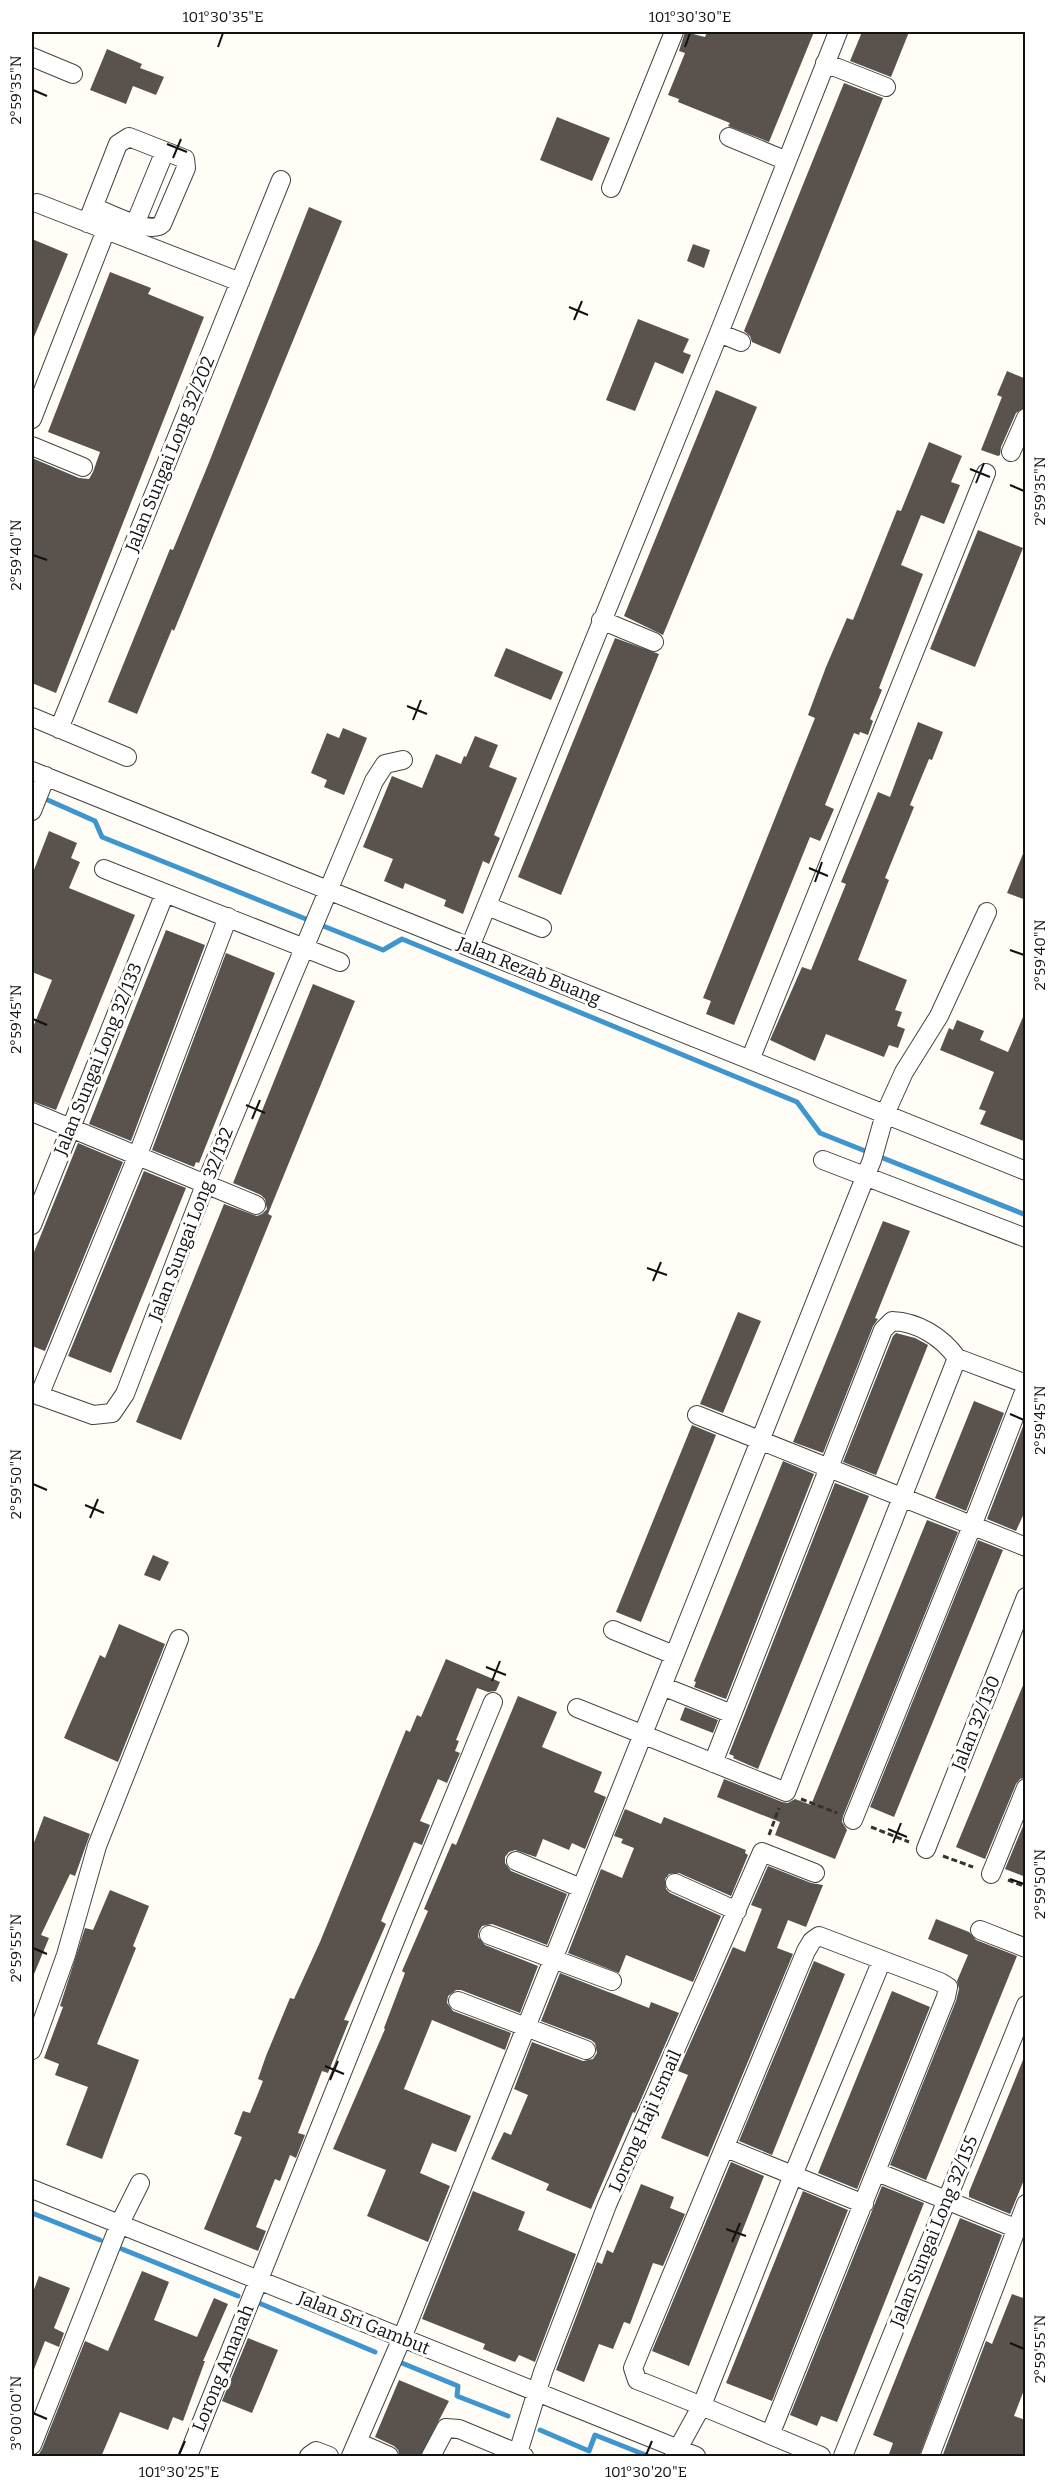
<svg xmlns="http://www.w3.org/2000/svg" width="1057" height="2488" font-family="Bitter,serif">
<style>
.lines{fill:none;stroke-linecap:round;stroke-linejoin:round}
.stream{stroke:#3f96cf;stroke-width:5}
.building{fill:#5a524d}
.minor-casing{stroke:#444;stroke-width:20}
.path{stroke:#333;stroke-width:3;stroke-dasharray:6 3;stroke-linecap:butt}
.minor{stroke:#fff;stroke-width:18}
.ticks{fill:none;stroke:#111;stroke-width:2}
.labels{text-anchor:middle;stroke-width:6;stroke-linejoin:round;paint-order:stroke}
.street-label{font-size:18px;fill:#111;stroke:#fff}
.neatline{fill:none;stroke:#111;stroke-width:2}
.ticks-label{font-size:15px;text-anchor:middle;fill:#111}
</style>
<rect width="100%" height="100%" fill="#fffdf5"/>
<g class="lines">
<path class="stream" d="M41,797L95,821L102,837L383,950L402,939L797,1102L820,1133L1026,1215
M32,2213L100,2240
M122,2249L238,2296
M259,2303L375,2352
M397,2361L458,2386L457,2396L508,2416
M540,2430L589,2451L595,2435L648,2456"/>
</g>
<path class="building" d="M685,32L705,37L707,32H814L769,142L728,126L730,123L678,102L679,99L668,95L685,53L679,51Z
M862,32H909L891,77L850,61Z
M107,49L142,64L140,68L164,77L156,95L133,86L126,104L90,90Z
M844,83L883,98L780,354L752,342L750,336L744,331Z
M557,117L610,138L592,181L540,160Z
M309,207L342,221L174,631L172,629L137,714L108,702L170,549L173,550L208,465Z
M32,239L68,254L32,342Z
M693,244L710,250L704,268L687,261Z
M110,272L151,288L148,294L204,317L56,693L32,683V458L79,478L89,479L93,472L100,452L48,432Z
M638,319L689,339L683,352L691,355L683,374L655,362L635,411L606,400Z
M1007,371L1026,379V407L1016,413L1001,447L1000,455L998,456L981,450L1002,397L997,395Z
M716,390L757,407L663,635L624,616Z
M929,442L962,456L951,482L960,485L944,524L921,515L901,565L923,574L879,688L882,690L870,719L873,721L868,735L860,732L859,735L854,733L825,805L834,809L820,841L810,837L734,1025L706,1014L711,1001L703,998L815,718L808,715L826,667L847,618L853,620L897,510L901,511Z
M978,530L1023,548L975,667L930,649Z
M615,638L659,654L561,895L518,877Z
M506,648L563,672L551,700L494,676Z
M918,722L943,732L932,760L929,759L910,805L914,807L885,878L889,880L858,960L907,980L895,1010L902,1012L897,1026L905,1029L898,1048L889,1045L884,1057L826,1034L815,1061L770,1040L802,967L811,970L846,884L841,882L878,792L890,797Z
M343,728L367,738L344,795L324,787L327,780L311,773L327,733L339,738Z
M475,736L498,745L489,767L517,778L494,835L500,838L489,864L483,861L463,914L444,906L446,900L405,883L403,889L384,881L393,859L363,847L392,776L422,788L436,754L461,764L464,756L466,757Z
M49,831L77,843L71,858L80,862L69,888L135,915L56,1110L32,1101V1030L52,980L32,972V875Z
M1025,849L1026,850V900L1007,893Z
M166,930L205,945L131,1141L89,1124Z
M226,953L275,973L199,1163L196,1162L194,1167L152,1150Z
M313,984L355,1001L268,1214L272,1216L181,1440L136,1422L224,1204L257,1216L262,1214L267,1209L265,1199L261,1195L233,1183Z
M1026,1010V1142L980,1124L986,1111L979,1109L994,1072L940,1050L949,1028L953,1030L957,1020L984,1031L980,1040L1008,1052Z
M78,1143L123,1162L45,1351L32,1346V1257Z
M144,1171L186,1188L111,1373L68,1356Z
M883,1221L910,1231L875,1318L878,1319L873,1326L823,1453L793,1442Z
M738,1312L761,1321L723,1413L700,1404Z
M896,1333L915,1338L928,1345L876,1475L843,1462L893,1336Z
M974,1401L1004,1413L966,1511L935,1498Z
M1025,1421L1026,1509L1016,1531L987,1519Z
M692,1425L716,1435L641,1622L616,1612Z
M783,1461L814,1474L726,1699L694,1687L696,1682L694,1681Z
M835,1483L869,1496L758,1769L733,1758L734,1756L729,1754Z
M927,1520L958,1532L843,1816L842,1822L847,1830L835,1859L775,1835L780,1822L717,1797L724,1779L782,1802L788,1803L795,1799L811,1805Z
M978,1540L1003,1550L894,1817L870,1807Z
M153,1555L169,1562L160,1581L144,1575Z
M119,1624L165,1644L118,1762L64,1738L100,1655L105,1658Z
M446,1659L500,1682L496,1691L488,1692L477,1688L456,1740L459,1741L455,1751L460,1753L447,1783L438,1779L420,1821L430,1825L422,1845L414,1842L381,1921L386,1924L344,2020L349,2021L328,2073L322,2071L298,2133L305,2135L296,2158L290,2155L280,2181L275,2179L256,2227L266,2231L258,2251L204,2229L242,2137L234,2134L243,2111L250,2113L263,2081L258,2079L266,2056L290,1998L294,1999L320,1942L406,1730L410,1732L417,1715L421,1717Z
M1026,1678V1777L1020,1779L1016,1784L985,1859L956,1847Z
M518,1696L557,1712L542,1747L602,1772L594,1792L606,1797L585,1849L572,1843L569,1850L543,1839L536,1857L515,1850L509,1852L505,1857V1863L511,1871L567,1894L547,1945L492,1924L482,1926L479,1931L478,1937L485,1945L538,1966L520,2013L461,1990H456L448,1996L447,2003L453,2011L511,2033L505,2050L432,2020L404,2089L471,2116L456,2152L432,2143L420,2173L450,2186L428,2242L367,2216L386,2170L333,2149L385,2029L384,2028L405,1973L402,1971L428,1911L424,1909L452,1843L456,1845Z
M685,1707L718,1720L713,1733L680,1720Z
M625,1809L661,1824L664,1817L746,1850L745,1853L748,1855L731,1896L679,1873L669,1874L665,1879L666,1889L670,1893L721,1916L693,1982L626,1955L619,1973L568,1953L601,1869L622,1878L634,1848L621,1843L623,1839L614,1836Z
M44,1816L90,1834L75,1876L70,1874L41,1935L49,1938L32,1979V1848Z
M1026,1819V1877L1005,1869Z
M768,1866L811,1883L823,1885L806,1927L788,1920L777,1948L793,1954L708,2157L661,2138L688,2075L678,2071L733,1947L745,1952L762,1909L751,1905Z
M110,1890L149,1906L133,1946L136,1948L97,2044L139,2060L102,2159L66,2145L88,2087L55,2075L59,2064L44,2058L63,2007L60,2006L85,1928L93,1930Z
M936,1919L969,1932L976,1940L1017,1956L926,2180L890,2165L956,2001L959,1989L957,1981L968,1955L928,1939Z
M814,1961L845,1974L772,2155L739,2141Z
M560,1973L649,2008L651,2002L679,2013L635,2113L633,2112L591,2209L546,2190L549,2184L491,2159L504,2132L511,2135L528,2095L514,2089L532,2042L583,2061L593,2059L597,2053L595,2043L591,2040L541,2021Z
M892,1991L930,2007L857,2189L818,2173Z
M1025,2055L1026,2175L1010,2214L969,2197V2192Z
M731,2162L764,2176L689,2366L652,2351Z
M641,2184L674,2197L670,2208L685,2214L663,2266L653,2263L630,2324L624,2322L613,2349L599,2344L584,2382L556,2370L597,2262L602,2264L607,2250L613,2253Z
M882,2186L924,2203L837,2422L821,2416L817,2426L790,2415Z
M473,2191L525,2212L518,2230L576,2254L535,2362L519,2355L515,2362L483,2349L485,2344L422,2319Z
M803,2191L848,2210L772,2401L726,2383Z
M960,2218L1002,2235L919,2457H888L893,2443L873,2435Z
M142,2271L169,2282L154,2320L197,2337L214,2298L228,2304L203,2361H205L183,2421L173,2417L168,2430L120,2412L101,2457H37L42,2449L85,2341L108,2351Z
M39,2276L70,2288L54,2328L64,2333L59,2347L45,2341L33,2372L32,2295Z
M1012,2294L1026,2299V2385L1014,2416L1026,2420V2457H942L986,2341L992,2344Z
M248,2338L278,2350L252,2413L222,2401Z
M399,2380L449,2401L420,2457H400L398,2450L394,2446L375,2437Z"/>
<g class="lines">
<g class="minor-casing">
<path id="minor" d="M32,57L73,74
M825,63L886,87
M729,137L787,161
M611,188L674,32
M37,203L240,282
M87,223L118,144L129,137L185,159L186,168L162,224C151,235 108,213 94,207
M135,224L165,151
M719,333L741,342
M32,419L106,230
M32,446L83,467
M1011,452L1026,418
M601,620L654,642
M32,717L127,757
M59,729L281,180
M32,771L1026,1171
M32,811L46,776
M104,869L340,962
M487,906L542,928
M470,947L719,333L838,32
M750,1060L986,473
M32,1112L256,1205
M823,1160L1026,1238
M32,1225L165,893
M32,1393L93,1415L112,1413L125,1394L205,1185L374,781L385,764L403,760
M39,1396L137,1157L228,917
M697,1415L1026,1547
M613,1630L674,1655
M662,1686L732,1714
M577,1708L786,1792L957,1358L1026,1384
M713,1763L883,1330L892,1321C918,1322 942,1337 957,1358
M853,1820L972,1526L1026,1387
M926,1849L1026,1597
M516,1861L581,1888
M991,1874L1026,1788
M675,1883L737,1911
M980,1930L1026,1948
M489,1935L612,1981
M458,2001L586,2050
M32,2050L66,1955L97,1846L179,1639
M726,2148L864,2204
M877,2172L1015,2228
M32,2189L696,2456
M770,2435L946,1997L948,1987L940,1982L819,1936L812,1941L806,1951L633,2368L637,2380C699,2404 760,2431 821,2456
M357,2442L389,2456
M32,2445L120,2223L140,2183
M188,2456L404,1918L493,1702
M309,2456L316,2451L329,2456
M351,2456L402,2338L872,1160L885,1114L904,1072L939,1016L987,912
M431,2456L446,2428L459,2429L524,2456
M517,2456L543,2372L607,2205L762,1852L815,1873
M674,2456L702,2405L793,2175L882,1960
M843,2456L1026,2005
M930,2456L1026,2204"/>
</g>
<path class="path" d="M801,1799L837,1813
M871,1827L909,1842
M769,1835L779,1808
M943,1856L973,1867
M1008,1880L1026,1887"/>
<use href="#minor" class="minor"/>
</g>
<path class="ticks" d="M218,47L223,33M685,47L690,33M33,90L47,96M167,144L187,152M173,158L181,139M569,307L588,315M574,320L582,301M970,469L990,477M976,483L984,463M1010,485L1024,491M33,555L47,560M407,706L427,714M413,720L421,700M809,868L828,876M815,882L822,862M1010,950L1024,955M33,1019L47,1025M246,1105L265,1113M252,1119L260,1100M647,1268L667,1275M653,1281L661,1262M1010,1414L1024,1420M33,1484L47,1490M85,1505L104,1513M90,1518L98,1499M486,1667L506,1675M492,1681L500,1661M888,1829L907,1837M893,1843L901,1823M1010,1879L1024,1884M33,1948L47,1954M325,2066L344,2074M330,2080L338,2061M726,2229L746,2236M732,2242L740,2223M1010,2343L1024,2349M33,2413L47,2419M179,2455L185,2441M646,2455L652,2441"/>
<g class="labels">
<g class="street-label">
<text transform="translate(170 454) rotate(-68)" y="6">Jalan Sungai Long 32/202</text>
<text transform="translate(529 971) rotate(22)" y="6">Jalan Rezab Buang</text>
<text transform="translate(98 1059) rotate(-68)" y="6">Jalan Sungai Long 32/133</text>
<text transform="translate(191 1224) rotate(-69)" y="6">Jalan Sungai Long 32/132</text>
<text transform="translate(976 1723) rotate(-68)" y="6">Jalan 32/130</text>
<text transform="translate(645 2121) rotate(-66)" y="6">Lorong Haji Ismail</text>
<text transform="translate(934 2231) rotate(-68)" y="6">Jalan Sungai Long 32/155</text>
<text transform="translate(364 2323) rotate(22)" y="6">Jalan Sri Gambut</text>
<text transform="translate(223 2368) rotate(-68)" y="6">Lorong Amanah</text>
</g>
</g>
<rect width="1057" height="2488" fill="none" stroke="#ffffff" stroke-width="66"/>
<rect x="33" y="33" width="991" height="2422" class="neatline"/>
<g class="ticks-label">
<text x="223" y="22">101°30'35"E</text>
<text x="690" y="22">101°30'30"E</text>
<text transform="translate(16 90) rotate(-90)" y="5">2°59'35"N</text>
<text transform="translate(1040 491) rotate(-90)" y="5">2°59'35"N</text>
<text transform="translate(16 555) rotate(-90)" y="5">2°59'40"N</text>
<text transform="translate(1040 955) rotate(-90)" y="5">2°59'40"N</text>
<text transform="translate(16 1019) rotate(-90)" y="5">2°59'45"N</text>
<text transform="translate(1040 1420) rotate(-90)" y="5">2°59'45"N</text>
<text transform="translate(16 1484) rotate(-90)" y="5">2°59'50"N</text>
<text transform="translate(1040 1884) rotate(-90)" y="5">2°59'50"N</text>
<text transform="translate(16 1948) rotate(-90)" y="5">2°59'55"N</text>
<text transform="translate(1040 2349) rotate(-90)" y="5">2°59'55"N</text>
<text transform="translate(16 2413) rotate(-90)" y="5">3°00'00"N</text>
<text x="179" y="2477">101°30'25"E</text>
<text x="646" y="2477">101°30'20"E</text>
</g>
</svg>
